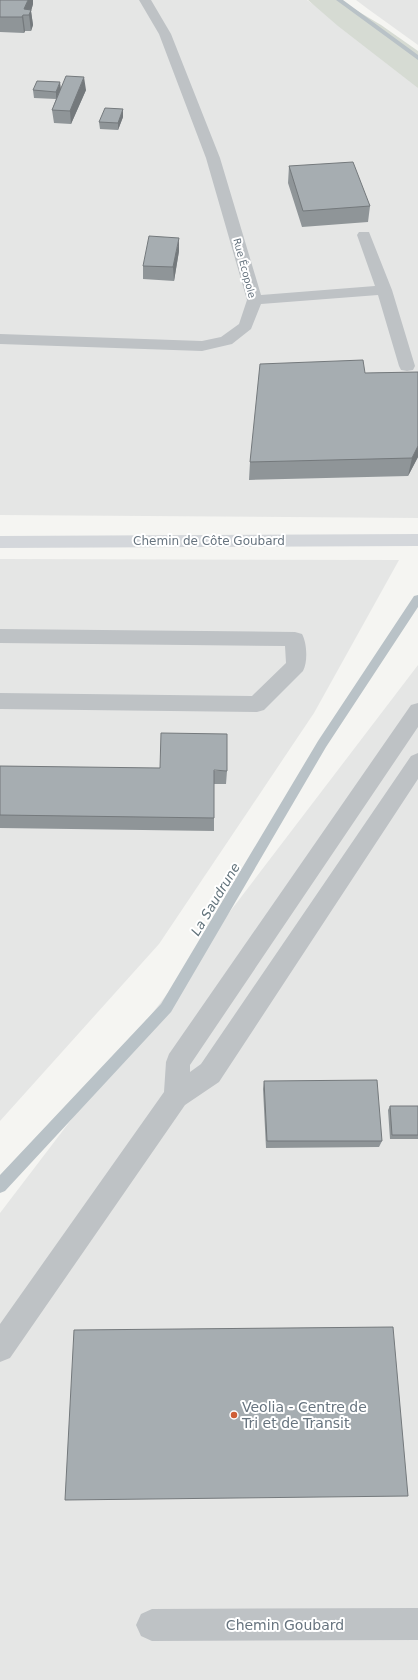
<svg xmlns="http://www.w3.org/2000/svg" width="418" height="1680" font-family="'DejaVu Sans',sans-serif">
<style>
.built{fill:#e5e6e5}
.green{fill:#d6dbd3}
.lines{fill:none;stroke-linecap:round;stroke-linejoin:round}
.stream{fill:#b9c2c7;fill-rule:evenodd}
.minor{fill:#bec2c5;fill-rule:evenodd}
.major{fill:#d4d7db;fill-rule:evenodd}
.wall{fill:#8f9598}
.shaded-wall{fill:#74797c}
.building{fill:#a6adb1;stroke:#74797c}
.poi-dot{fill:#cf5f37;stroke:#fff;stroke-width:1.5}
.labels{text-anchor:middle;stroke-width:4;stroke-linejoin:round;paint-order:stroke}
.far-street-label{font-size:10px;fill:#67747f;stroke:#fff}
.street-label{font-size:12px;fill:#67747f;stroke:#fff}
.water-label{font-size:13px;font-style:italic;fill:#63747c;stroke:#fff}
.near-poi-label{font-size:14px;fill:#67747f;stroke:#fff;text-anchor:start}
.near-street-label{font-size:14px;fill:#67747f;stroke:#fff}
</style>
<rect width="100%" height="100%" fill="#f5f5f2"/>
<path class="built" d="M0,0H307L410,72L418,88V518L0,515Z
M356,0H418V45L368,9Z
M0,559L399,560L314,713L159,944L0,1121Z
M418,665V1680H0V1213Z"/>
<path class="green" d="M308,0H339L381,25L418,51V88L338,26Z"/>
<g class="lines">
<path class="stream" d="M336,0H343L418,55V60Z
M418,595V607L326,747L171,1012L5,1191L0,1193V1175L161,1004L318,741L414,596Z"/>
<path class="minor" d="M139,0H151L171,34L220,158L261,295L375,286L357,235L359,232H369L392,290L415,366L413,370L407,371L401,370L399,366L378,295L261,304L251,329L232,344L202,351L0,344V334L202,341L221,337L239,324L247,300L206,158L159,34Z
M0,629L295,632L302,634C307,643 308,662 303,671L264,710L257,712L0,709V693L252,696L286,663L285,646L0,643Z
M418,703V727L190,1065V1072L201,1064L411,756L418,753V779L219,1082L185,1105L10,1358L0,1362V1324L164,1092L166,1062L169,1054L411,705Z
M418,1608V1640L152,1641L141,1636L136,1625L141,1614L152,1609Z"/>
<path class="major" d="M418,534V546L0,548V536Z"/>
</g>
<path class="wall" d="M0,0L33,4L31,11L33,25L31,31H25L24,33L0,32Z
M61,89L86,90L71,124L54,123L52,110L56,99L34,98L33,90Z
M123,117L118,130L100,129L99,122Z
M289,166L370,206L368,222L302,227L288,183Z
M179,251L174,281L143,279V266Z
M418,372V457L408,476L249,480L250,462L365,373Z
M0,766L227,771L226,784H214V831L0,828Z
M264,1081L382,1141L379,1147L266,1148L263,1089Z
M390,1106H418V1139H390L388,1110Z"/>
<path class="shaded-wall" d="M28,0H33V4L31,11L33,25L31,31L29,15L24,9Z
M23,15L25,31L24,33L22,17Z
M84,77L86,90L71,124L70,111Z
M60,82L61,89L56,99V92Z
M123,109V117L118,130V123Z
M179,238V251L174,281L173,267Z
M418,446V457L408,476L412,458Z"/>
<path class="building" d="M0,0H28L24,9L31,10L29,15H23L22,17H0Z
M66,76L84,77L70,111L52,110Z
M37,81L60,82L56,92L33,90Z
M105,108L123,109L118,123L99,122Z
M353,162L370,206L303,211L289,166Z
M149,236L179,238L173,267L143,266Z
M363,360L365,373L418,372V446L412,458L250,462L260,364Z
M161,733L227,734V771L214,770V818L0,815V766L160,768Z
M377,1080L382,1141H267L264,1081Z
M390,1106H418V1135H392Z
M393,1327L408,1496L65,1500L74,1330Z"/>
<circle class="poi-dot" cx="234" cy="1415" r="4"/>
<g class="labels">
<g class="far-street-label">
<text transform="translate(245 268) rotate(75)" y="4">Rue Écopole</text>
</g>
<g class="street-label">
<text x="209" y="545">Chemin de Côte Goubard</text>
</g>
<g class="water-label">
<text transform="translate(215 899) rotate(-59)" y="5">La Saudrune</text>
</g>
<g class="near-poi-label">
<text x="242" y="1412">Veolia - Centre de<tspan x="242" dy="16">Tri et de Transit</tspan></text>
</g>
<g class="near-street-label">
<text x="285" y="1630">Chemin Goubard</text>
</g>
</g>
</svg>
